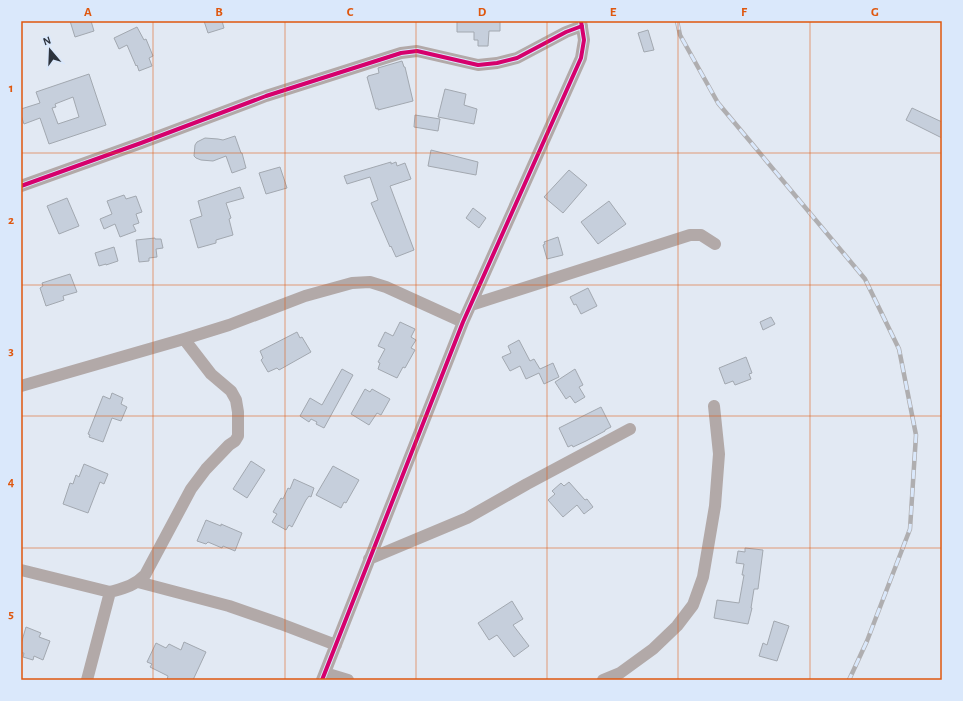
<svg xmlns="http://www.w3.org/2000/svg" width="963" height="701" font-family="'Alegreya Sans',sans-serif">
<style>
.building{fill:#c6cfdc;stroke:#a2a8b0;fill-rule:evenodd}
.lines{fill:none;stroke-linecap:round;stroke-linejoin:round}
.minor{stroke:#b2a9a8;stroke-width:12}
.rail-casing{stroke:#afaeb0;stroke-width:4.5}
.rail{stroke:#dae8fb;stroke-width:3;stroke-dasharray:9;stroke-linecap:butt}
.cycleway-casing{stroke:#dae8fb;stroke-width:6}
.cycleway{stroke:#d6006c;stroke-width:4}
.grid{fill:none;stroke:#df570e;stroke-width:1;stroke-opacity:0.55}
.neatline{fill:none;stroke:#df570e;stroke-width:1.5}
.grid-label{font-size:13px;text-anchor:middle;font-weight:bold;fill:#df570e}
</style>
<rect width="100%" height="100%" fill="#e2e9f3"/>
<path class="building" d="M70,21H91L94,31L75,37Z
M204,21H222L224,28L208,33Z
M457,21H500V31H489L488,46H478V40H474V32H457Z
M137,27L144,40L146,39L153,56L149,58L152,66L139,71L137,65L136,66L127,45L119,49L114,38Z
M648,30L654,50L644,52L638,33Z
M402,61L404,67H405L413,101L378,110V108L376,109L367,77H368V76L379,73L378,68Z
M89,74L106,125L49,144L40,118L24,124L21,115V109L40,103L36,92ZM73,97L79,117L58,124L52,108L56,107L55,104Z
M445,89L466,94L464,105L477,109L474,124L438,117Z
M912,108L942,122V138L906,120Z
M415,115L440,119L438,131L414,127Z
M235,136L241,153H242L246,168L232,173L226,156L213,161L201,160L196,158L194,156L195,145L197,142L205,138L218,139L223,140Z
M431,150L478,162L476,175L428,166Z
M391,162V164L396,162L397,166L405,163L411,179L390,186L414,250L396,257L391,246L390,247L371,203L378,200L370,177L347,184L344,176Z
M280,167L287,188L266,194L259,173Z
M569,170L587,185L563,213L544,197Z
M240,187L244,198L226,203L231,218L229,219L233,235L216,240V243L198,248L190,220L202,216L198,201Z
M124,195L126,199L136,196L142,212L136,214L139,223L133,225L136,231L120,237L115,224L104,229L100,219L112,214L107,201Z
M67,198L79,226L59,234L47,206Z
M609,201L626,224L598,244L581,222Z
M473,208L486,218L479,228L466,218Z
M558,237L563,255L547,259L543,245L545,244L544,242Z
M155,238V239H161L163,248L156,249L157,257L149,258V261L139,262L136,240Z
M114,247L118,261L106,265V264L99,266L95,253Z
M70,274L77,292L63,296L64,300L46,306L40,288L43,286L42,283Z
M588,288L597,306L581,314L576,304L574,305L570,297Z
M771,317L775,324L763,330L760,322Z
M400,322L415,329L411,337L416,340L411,348L415,350L405,368L403,367L397,378L378,369L380,363L378,362L385,349L378,346L385,332L393,336Z
M297,332L300,338L302,337L311,352L279,370L277,368L268,372L261,360L263,358L260,351Z
M519,340L530,361L534,359L540,369L553,363L559,377L544,384L539,373L526,379L520,366L510,371L502,357L511,353L508,346Z
M746,357L752,373L749,374L751,379L735,385L733,381L725,384L719,368Z
M342,369L353,375L324,428L316,424L317,422L311,419L309,422L300,416L310,398L322,405Z
M575,369L583,385L579,387L585,397L575,403L570,396L566,399L555,382Z
M365,389L370,392L372,389L390,399L381,415L377,413L369,425L351,414Z
M112,393L123,398L121,404L127,407L121,421L112,418L103,442L89,437L90,435L88,434L103,396L110,399Z
M601,407L611,427L605,430V431L586,441L573,447L572,445L568,447L559,428Z
M251,461L265,470L247,498L233,489Z
M84,464L108,474L104,484L100,482L88,513L63,504L70,483L73,484L76,475L79,477Z
M333,466L359,480L346,503L344,502L341,508L316,495Z
M294,479L314,488L311,497L309,496L306,500L292,527L289,525L286,530L272,522L277,514L273,512L281,498L283,499L288,488L290,489Z
M569,482L585,500L587,499L593,507L584,514L577,505L563,517L548,500L555,494L552,491L561,483L564,486Z
M206,520L221,526V524L242,533L235,551L223,546L222,548L208,542L206,544L197,541Z
M745,548L763,550L758,589H754L751,608H752L748,624L714,618L717,600L739,603L744,575H742L744,564L736,563L738,551L745,552Z
M512,601L523,619L513,625L529,646L514,657L497,635L489,640L478,623Z
M774,621L789,626L777,661L759,656L763,643L767,645Z
M26,627L41,633L39,637L50,641L43,660L34,656L33,660L23,657L24,653H21V644Z
M184,642L206,652L193,680H167L168,676L150,667L152,664L147,662L156,643L166,648L169,644L181,650Z"/>
<g class="lines">
<path class="minor" d="M21,186L141,143L266,96L401,53L417,51L478,65L497,63L517,58L566,32L582,26
M471,305L690,235H701L715,244
M21,386L184,339L229,325L305,296L352,283L370,282L386,287L463,322
M369,559L467,518L527,484L630,429
M21,570L110,592L87,680
M138,582L229,606L281,624L336,645
M110,592C124,588 134,586 145,575L191,489L206,469L229,445L235,441L238,436V412L236,400L231,391L211,374L184,339
M325,673L348,680
M322,680L463,322L581,58L584,40L581,21
M603,680L620,673L653,649L677,626L693,605L703,577L715,506L719,454L714,406"/>
<g class="rail-casing">
<path id="rail" d="M677,21L680,35L718,103L865,279L899,349L916,435L910,529L867,641L849,680"/>
</g>
<use href="#rail" class="rail"/>
<g class="cycleway-casing">
<path id="cycleway" d="M21,186L141,143L266,96L401,53L417,51L478,65L497,63L517,58L566,32L582,26
M322,680L463,322L581,58L584,40L581,21"/>
</g>
<use href="#cycleway" class="cycleway"/>
</g>
<path class="grid" d="M153,21V680M285,21V680M416,21V680M547,21V680M678,21V680M810,21V680M21,153H942M21,285H942M21,416H942M21,548H942"/>
<rect width="963" height="701" fill="none" stroke="#dae8fb" stroke-width="44"/>
<g transform="translate(50 50) rotate(341)" stroke="#dae8fb" stroke-width="3" paint-order="stroke">
<path d="M0-3L7 15L0 10L-7 15Z" fill="#2d333d"/>
<text y="-6" font-size="11" font-weight="bold" text-anchor="middle" fill="#2d333d">N</text>
</g>
<rect x="22" y="22" width="919" height="657" class="neatline"/>
<g class="grid-label">
<text x="88" y="16">A</text>
<text x="219" y="16">B</text>
<text x="350" y="16">C</text>
<text x="482" y="16">D</text>
<text x="613" y="16">E</text>
<text x="744" y="16">F</text>
<text x="875" y="16">G</text>
<text x="11" y="92">1</text>
<text x="11" y="224">2</text>
<text x="11" y="355">3</text>
<text x="11" y="486">4</text>
<text x="11" y="618">5</text>
</g>
</svg>
